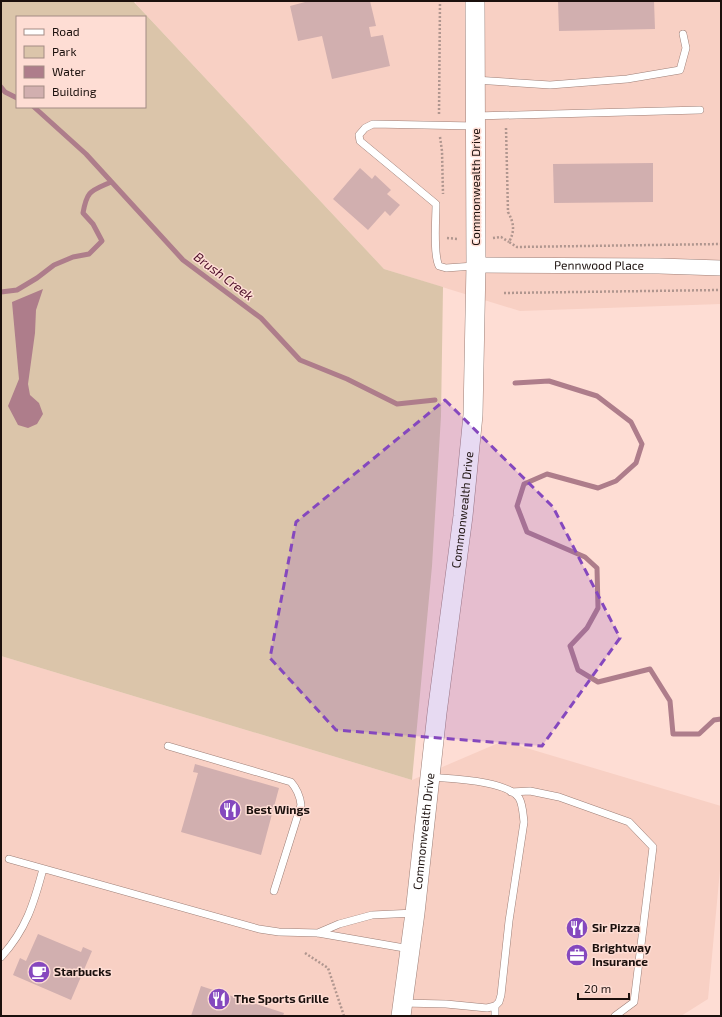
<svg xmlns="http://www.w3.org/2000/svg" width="722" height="1017" font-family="'Exo 2',sans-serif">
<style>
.built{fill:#f8d0c4}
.green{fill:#dbc5aa;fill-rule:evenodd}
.water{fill:#ae7d8b}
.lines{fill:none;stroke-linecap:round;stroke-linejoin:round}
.stream{stroke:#ae7d8b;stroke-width:5}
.building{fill:#d1afaf}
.service-casing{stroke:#9d7f77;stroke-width:8}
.minor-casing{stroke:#9d7f77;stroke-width:16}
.tertiary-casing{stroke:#9d7f77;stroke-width:20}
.path{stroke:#b0968f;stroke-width:2.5;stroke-dasharray:2 2;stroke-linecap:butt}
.service{stroke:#fff;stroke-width:7}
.minor{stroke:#fff;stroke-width:15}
.tertiary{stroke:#fff;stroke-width:19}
.marked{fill:#8548be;fill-opacity:0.2;stroke:#8548be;stroke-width:3;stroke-dasharray:8 5;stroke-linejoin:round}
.labels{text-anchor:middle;stroke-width:3;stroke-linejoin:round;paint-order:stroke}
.street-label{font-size:12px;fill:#1b100d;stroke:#feddd4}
.poi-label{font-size:12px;font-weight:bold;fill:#1b100d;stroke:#feddd4;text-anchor:start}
.water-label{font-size:13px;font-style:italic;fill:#4e112a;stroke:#feddd4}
</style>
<rect width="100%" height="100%" fill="#feddd4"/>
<path class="built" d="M136,1H721V304L520,311L384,269L136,4Z
M1,656L412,780L503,741L721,806V859L708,999L681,1016H1Z"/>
<path class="green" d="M1,1H133L384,269L443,287L441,416L432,566L412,780L1,656ZM17,17H145V107H17Z"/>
<path class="water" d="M43,289L36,310L35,333L28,384L30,395L39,403L43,414L37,424L28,428L18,425L8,406L19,379L12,302Z"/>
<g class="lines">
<path class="stream" d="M1,87L5,92L17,98
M34,107L86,154L183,260L261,318L300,360L347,379L397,404L435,400
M1,292L17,290L37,278L54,265L73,257L89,254L102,241L93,224L83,213C87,190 91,191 111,182
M515,383L549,381L597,396L631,422L642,444L636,463L616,481L598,488L547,474L524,484L517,506L527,532L585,557L597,568L598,608L587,628L570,646L578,670L598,682L650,669L670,701L673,734H699L714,720L721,719"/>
</g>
<path class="building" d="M309,1H370L376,26L369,27L371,37L383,35L390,66L332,79L322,36L298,41L290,6Z
M558,1H654L655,29L559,31Z
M653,163V202L554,203L553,164Z
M360,168L372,179L375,175L391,190L387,194L400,205L390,216L385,211L368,230L333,199Z
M195,764L279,788L261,855L181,832L198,773L193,772Z
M38,934L81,952L83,947L92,951L71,1000L13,975L20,958L26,961Z
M201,986L284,1013L283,1016H191Z"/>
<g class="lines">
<g class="service-casing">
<path id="service" d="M475,80L550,85L627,79L680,70L686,48L683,34
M476,116L700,110
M474,266L446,268L439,266C433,254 436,219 436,204L360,141L359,135L365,128L373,124L475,126
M168,746L291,782C297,789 300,795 301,805L274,891
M511,792L530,791L559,797L629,822L653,847L634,1002L615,1016
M9,859L259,929L279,932L318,933L410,949
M318,933L339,924L372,915L415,913
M1,957C26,930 34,903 43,869
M403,1003L446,1004L487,1008L495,1006L499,1002L501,995L509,921L524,822C523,815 523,805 519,798C506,780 451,779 430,777
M495,1016V1006"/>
</g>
<g class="minor-casing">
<g id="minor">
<path id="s1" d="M476,265L659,266L721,268"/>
</g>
</g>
<g class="tertiary-casing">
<g id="tertiary">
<path id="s2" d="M401,1016L415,913L437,713L463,516L473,415L476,265L475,1"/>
</g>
</g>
<path class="path" d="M439,114L440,1
M506,128L508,212C514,223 515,231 509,242L517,247L721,244
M440,137L442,151L443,194
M447,238L458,239
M493,238L501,237L509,242
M504,293L721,290
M305,953L328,968L344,1016"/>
<use href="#service" class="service"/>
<use href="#minor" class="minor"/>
<use href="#tertiary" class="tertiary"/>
</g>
<path class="marked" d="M445,400L553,507L620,638L542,746L336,730L270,658L296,522Z"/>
<defs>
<g id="restaurant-disc" transform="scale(1.15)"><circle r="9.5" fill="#8548be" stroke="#feddd4"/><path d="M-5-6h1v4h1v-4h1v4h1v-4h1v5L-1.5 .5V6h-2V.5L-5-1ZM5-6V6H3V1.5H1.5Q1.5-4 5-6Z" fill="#fff"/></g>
<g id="office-disc" transform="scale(1.15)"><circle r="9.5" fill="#8548be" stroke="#feddd4"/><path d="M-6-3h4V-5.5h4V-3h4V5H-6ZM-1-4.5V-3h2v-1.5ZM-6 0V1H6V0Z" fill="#fff"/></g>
<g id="cafe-disc" transform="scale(1.15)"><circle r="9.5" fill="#8548be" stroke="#feddd4"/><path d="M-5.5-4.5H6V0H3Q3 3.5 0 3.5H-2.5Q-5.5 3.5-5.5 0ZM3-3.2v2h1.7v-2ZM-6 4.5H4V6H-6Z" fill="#fff"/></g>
</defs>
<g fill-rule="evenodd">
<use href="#restaurant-disc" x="230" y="810"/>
<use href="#restaurant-disc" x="577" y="928"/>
<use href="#office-disc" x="577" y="955"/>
<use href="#cafe-disc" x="39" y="972"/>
<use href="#restaurant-disc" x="219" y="999"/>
</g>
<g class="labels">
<g class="street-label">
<text transform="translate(476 187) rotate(-90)" y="4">Commonwealth Drive</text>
<text dy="4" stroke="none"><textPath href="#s1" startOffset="123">Pennwood Place</textPath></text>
<text dy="4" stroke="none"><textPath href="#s2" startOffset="510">Commonwealth Drive</textPath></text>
<text dy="4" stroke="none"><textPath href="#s2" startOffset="186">Commonwealth Drive</textPath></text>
</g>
<g class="poi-label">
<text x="246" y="814">Best Wings</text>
<text x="592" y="932">Sir Pizza</text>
<text x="592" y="952">Brightway<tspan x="592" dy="14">Insurance</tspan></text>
<text x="54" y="976">Starbucks</text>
<text x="234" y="1003">The Sports Grille</text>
</g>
<g class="water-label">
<text transform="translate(224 276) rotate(37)" y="5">Brush Creek</text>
</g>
</g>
<rect width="722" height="1017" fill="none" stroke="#1b100d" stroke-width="4"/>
<rect x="16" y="16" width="130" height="92" fill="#feddd4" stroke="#a38b84"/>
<rect x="24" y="29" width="20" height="6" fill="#ffffff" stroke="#a38b84"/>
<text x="52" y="36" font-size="12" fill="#1b100d">Road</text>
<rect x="24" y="46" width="20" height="12" fill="#dbc5aa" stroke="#a38b84"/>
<text x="52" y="56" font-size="12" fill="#1b100d">Park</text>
<rect x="24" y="66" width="20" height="12" fill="#ae7d8b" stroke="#a38b84"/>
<text x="52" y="76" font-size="12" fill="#1b100d">Water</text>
<rect x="24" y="86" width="20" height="12" fill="#d1afaf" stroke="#a38b84"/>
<text x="52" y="96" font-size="12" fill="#1b100d">Building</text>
<path d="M578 993v6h51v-6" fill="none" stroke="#1b100d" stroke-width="2"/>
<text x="584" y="993" font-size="12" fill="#1b100d" stroke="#feddd4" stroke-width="3" paint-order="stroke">20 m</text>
</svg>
